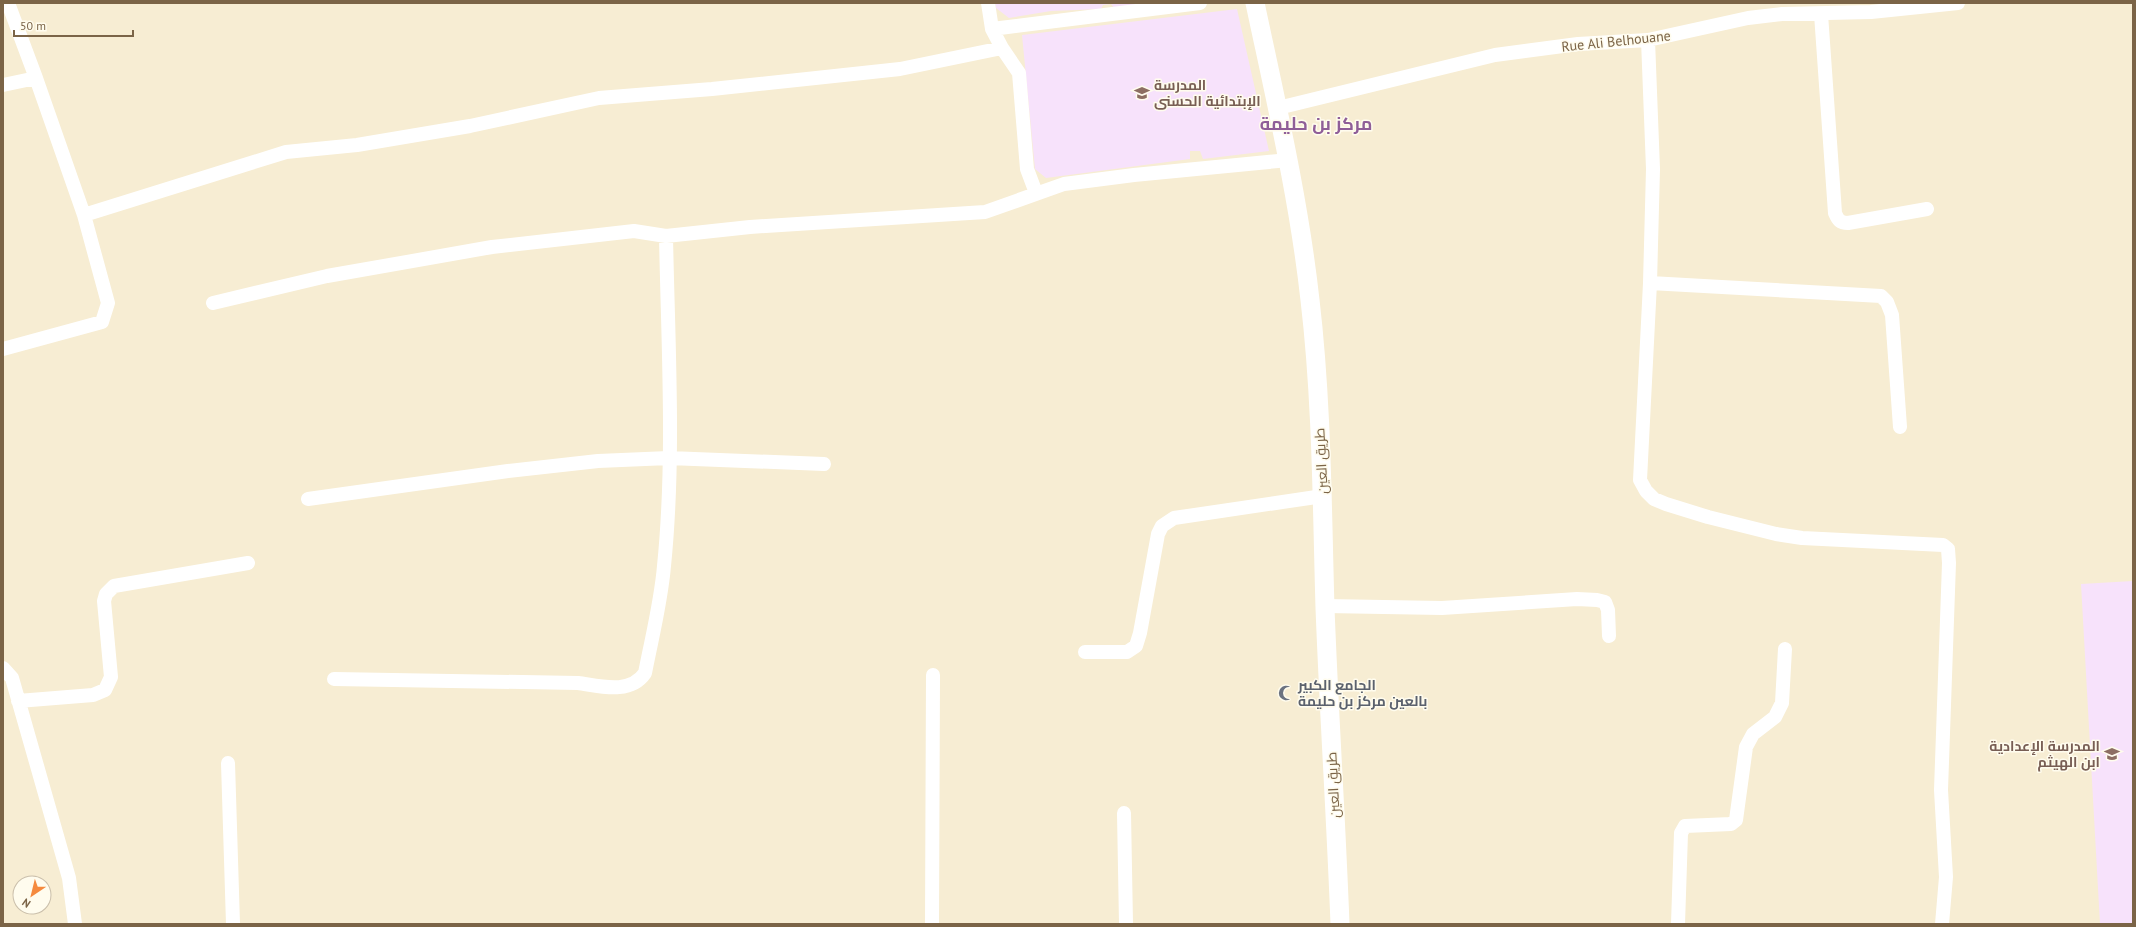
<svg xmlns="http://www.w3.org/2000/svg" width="2136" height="927" font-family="'PT Sans',Cairo,sans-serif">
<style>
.residential{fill:#f7edd3;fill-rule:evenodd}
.education{fill:#f7e2fb}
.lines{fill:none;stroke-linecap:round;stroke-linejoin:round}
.minor{stroke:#fff;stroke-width:14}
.secondary{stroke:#fff;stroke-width:19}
.labels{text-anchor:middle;stroke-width:3;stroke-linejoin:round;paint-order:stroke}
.street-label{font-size:14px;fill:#7b6447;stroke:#fffcee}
.education-label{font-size:14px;font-weight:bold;fill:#785e54;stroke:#fffcee;text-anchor:start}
.worship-label{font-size:14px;font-weight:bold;fill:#5b616d;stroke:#fffcee;text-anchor:start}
.district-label{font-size:18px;font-weight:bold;fill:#8f5e98;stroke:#fffcee}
</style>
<rect width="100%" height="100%" fill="#fffae5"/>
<path class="residential" d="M3,3H2133V924H3ZM20,883H44V907H20Z"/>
<path class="education" d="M995,3H1152L1114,8L1111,4L1103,5L1101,9L1051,11L1009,18L996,8Z
M1237,9L1269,151L1203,159L1200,151H1190V159L1046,178L1035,169L1022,35Z
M2133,581V924H2100L2081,584Z"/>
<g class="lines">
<path class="minor" d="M8,3L36,78
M988,3L992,29L1002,48L1019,73L1027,169L1036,193
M1821,14L1835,213C1838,220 1840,223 1848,223L1927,209
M992,29L1200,3
M1648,40L1653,169L1650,283L1640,480L1646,491L1654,499L1666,504L1708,517L1776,534L1802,538L1943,545L1948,549L1949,563L1941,790L1946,877L1942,924
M3,85L36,78L84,215L286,152L357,145L470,126L599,98L712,89L900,69L1002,48
M1278,108L1495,55L1578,44L1648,40L1748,18L1782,14L1871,12L1958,3
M1650,283L1881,296L1887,302L1892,315L1900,427
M213,303L327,276L492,247L634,231L666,236L750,227L985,212L1064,184L1134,175L1289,160
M3,349L102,322L108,303L84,215
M308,499L508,471L598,461L669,458L824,464
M1325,606L1442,608L1577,599L1597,600L1605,602L1608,610L1609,636
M1085,652H1127L1136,646L1140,633L1158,534L1162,526L1174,518L1323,496
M3,668L12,678L69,878L75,924
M334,679L578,683C600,686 630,695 645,673C652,637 661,602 664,566C675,457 668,345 666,236
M18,701L93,695L105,690L111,677L104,601L106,594L114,586L248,563
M228,763L233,924
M1124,813L1126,924
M932,924L933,675
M1678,924L1681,833L1685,826L1731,824L1736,820L1746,747L1753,734L1775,717L1782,703L1785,649"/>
<path class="secondary" d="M1255,3C1276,102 1299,200 1310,300C1322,402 1322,505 1325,608C1329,713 1336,818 1340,924"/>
</g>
<defs>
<g id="school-bare" transform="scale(1.2)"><path d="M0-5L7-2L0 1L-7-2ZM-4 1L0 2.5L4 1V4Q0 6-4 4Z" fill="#8d6e63" stroke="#fffcee" stroke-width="2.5" paint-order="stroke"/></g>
<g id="mosque-bare" transform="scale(1.2)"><path d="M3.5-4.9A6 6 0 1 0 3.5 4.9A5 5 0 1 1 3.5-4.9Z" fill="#6b7280" stroke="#fffcee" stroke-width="2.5" paint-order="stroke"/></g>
</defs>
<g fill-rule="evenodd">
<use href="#school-bare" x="1142" y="93"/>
<use href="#mosque-bare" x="1286" y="693"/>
<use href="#school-bare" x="2112" y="754"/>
</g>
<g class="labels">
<g class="street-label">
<text transform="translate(1616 41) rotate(-6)" y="5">Rue Ali Belhouane</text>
<text transform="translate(1321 461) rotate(-93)" y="5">طريق العين</text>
<text transform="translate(1333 785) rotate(-93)" y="5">طريق العين</text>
</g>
<g class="education-label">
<text x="1154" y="90">المدرسة<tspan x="1154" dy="16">الإبتدائية الحسنى</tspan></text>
<text x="2100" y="751" text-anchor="end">المدرسة الإعدادية<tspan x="2100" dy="16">ابن الهيثم</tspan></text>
</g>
<g class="worship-label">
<text x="1298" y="690">الجامع الكبير<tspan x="1298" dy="16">بالعين مركز بن حليمة</tspan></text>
</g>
<g class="district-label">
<text x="1316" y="130">مركز بن حليمة</text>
</g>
</g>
<rect width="2136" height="927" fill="none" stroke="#7b6447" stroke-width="8"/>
<g transform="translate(32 895) rotate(215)"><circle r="19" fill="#fffcee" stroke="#cabfab"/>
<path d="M0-3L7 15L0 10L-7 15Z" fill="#f58a3e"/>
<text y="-6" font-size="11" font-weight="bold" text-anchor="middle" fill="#7b6447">N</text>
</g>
<path d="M14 30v6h119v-6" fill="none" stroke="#7b6447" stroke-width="2"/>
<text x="20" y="30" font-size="12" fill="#7b6447" stroke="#fffcee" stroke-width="3" paint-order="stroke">50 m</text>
</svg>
